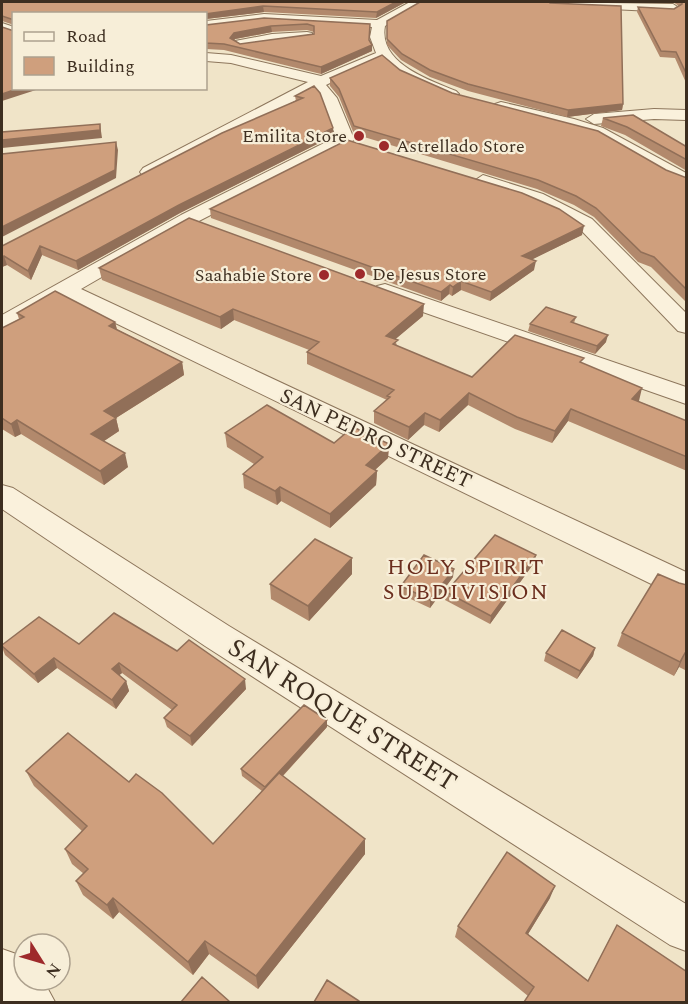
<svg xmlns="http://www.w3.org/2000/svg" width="688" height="1004" font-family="Spectral,serif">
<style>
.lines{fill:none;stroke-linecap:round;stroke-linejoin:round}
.street-casing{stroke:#8d765c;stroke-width:2}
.street{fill:#faf1dc;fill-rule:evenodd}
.wall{fill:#b2896c;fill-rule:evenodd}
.shaded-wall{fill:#916f58}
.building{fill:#cf9f7d;stroke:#916f58;stroke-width:1.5;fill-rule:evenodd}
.poi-dot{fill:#9e2a2b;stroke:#f7eed8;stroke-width:2}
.labels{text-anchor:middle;stroke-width:4.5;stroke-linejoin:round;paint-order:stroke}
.far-poi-label{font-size:18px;fill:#3d2e20;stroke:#f7eed8;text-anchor:end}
.street-label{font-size:21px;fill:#3d2e20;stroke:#f7eed8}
.neighbourhood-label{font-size:22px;letter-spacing:1.5px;fill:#6b2e1e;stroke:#f7eed8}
.near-street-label{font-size:26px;fill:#3d2e20;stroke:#f7eed8}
</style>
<rect width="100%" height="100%" fill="#f0e4c8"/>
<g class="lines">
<g class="street-casing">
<path id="street" d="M410,2H424L385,26C378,63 429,80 456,91L459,94L456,97C438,102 394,74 382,60L330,83L326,85L337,98L354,139L351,143L195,223L81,289L686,572V598L674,595L64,298L10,329L2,331V315L181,215L336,137L322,99L315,90L155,176H143L140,172L143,168L308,82L231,63L206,61V53L231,55L321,76L376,53L370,37L372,27L264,22L206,29V21L264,14L377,20Z
M543,2L673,4L679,8L673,12L549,6Z
M2,23L14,27V35L2,31Z
M307,32L312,33V39L240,48L233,44L235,41L272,34Z
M501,102L574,119L603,128L686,173V185L591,136L563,126L495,110L493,107L495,104Z
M654,109L686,110V120L654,119L594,124L586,119L594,114Z
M483,175L543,194L592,219L686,313V333L678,331L578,227L542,207L476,185L474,181Z
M385,284L686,387V404L377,296L374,291L377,286Z
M2,485L13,488L229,626L686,904V951L670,945L205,646L2,509Z
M2,949L19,955L24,961V980H43L55,1002H2Z"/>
</g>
<use href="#street" class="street"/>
</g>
<path class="wall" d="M2,2H406L376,18L264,12L206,19L14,14V25L2,21Z
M657,2H687V85L675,58L660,57L637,12L638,7L674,9L679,6L673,2Z
M264,18L370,24L369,40L372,51L321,74L224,50L206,49V25ZM307,30L314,32V34L240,44L234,40L235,39L272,32Z
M387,21L623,104L622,110L567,117L468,91L430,77L401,60L387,45Z
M400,70L452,93L687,178V303L651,267L638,262L594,217L574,205L537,189L354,134L339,97L330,86V78Z
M314,86L333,136L180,213L78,270L42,255L31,280L7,265L2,267V246L296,101L295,96Z
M603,118L687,147V171L625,135L601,126Z
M210,209L582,235L532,259L534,270L490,301L461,290L452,296L449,294L441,301L211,218Z
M99,268L423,316L395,339L397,346L472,377L582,363L639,401H638L687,421V471L568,421L552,443L515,429L468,405L439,432L424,425L408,440L374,423V411L387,400L307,364V352L309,350L234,320L221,329L102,280Z
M17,313L115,322L117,329L182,362L184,375L116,418L119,431L104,441L128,467L104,485L21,434L15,437L2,429V328L19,319Z
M576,317L574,323L606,342L595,354L528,331L530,324Z
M225,433L334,443L389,444L388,458L375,470L377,471L376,485L330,528L281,501L277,505L244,488L243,474L254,464L227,447Z
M536,555L534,563L490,624L445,600L446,592Z
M352,558V574L309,621L271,599L270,584Z
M453,577L430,608L400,594L401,586Z
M679,583L687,585V671L679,667L674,676L617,646L622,633Z
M79,644L177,651L246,689L192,746L167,727L164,718L172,710L122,673L119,675L126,681L129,691L116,709L57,668L38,683L5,655L2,647V645Z
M595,648L593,656L577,679L544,661L546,653Z
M327,727L283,776L365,854L258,989L209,954L193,975L119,912L113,919L83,895L76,881L84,874L72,864L65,849L82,831L34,786L26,771L129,782L213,844L262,791L242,776L241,769Z
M550,898L528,934L588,981L617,925L687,972L528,996L455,937L458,926Z"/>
<path class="shaded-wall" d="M396,2H406L376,18L377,12Z
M263,6L264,12L206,19V20L205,13Z
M271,26L272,32L235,39L231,45L230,38L234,33Z
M372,45V51L321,74V67Z
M20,88H42L2,101V94Z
M623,104L622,110L567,117L568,110Z
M100,124L102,138L2,148V140Z
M333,128V136L180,213L78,270L76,261L179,205Z
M116,142L118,150L116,178L2,237V227Z
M584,226L582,235L521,265L522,256Z
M40,246L42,255L31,280L28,271Z
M4,256L7,265L2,267V258Z
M536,261L534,270L490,301L491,292Z
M461,281V290L452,296L453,287Z
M450,285L449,294L441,301V292Z
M424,304L423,316L385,348L386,336Z
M233,309L234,320L221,329L220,317Z
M115,322L118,335L109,326Z
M608,335L606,342L595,354L597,346Z
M182,362L184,375L116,418L119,431L95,447L91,434L104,411Z
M642,388L639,401L628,411L632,399Z
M469,393L468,405L439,432L440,420Z
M571,409L568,421L552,443L555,431Z
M425,413L424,425L408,440L409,427Z
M17,420L21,434L15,437L11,424Z
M389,444L388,458L365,479L366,465Z
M125,453L128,467L104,485L100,471Z
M377,471L376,485L330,528V514Z
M280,487L281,501L277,505L275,491Z
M536,555L534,563L490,624L491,616Z
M352,558V574L309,621L308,606Z
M454,569L453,577L430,608V600Z
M595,648L593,656L577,679L580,671Z
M685,653L679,667L674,676L680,662Z
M54,658L57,668L38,683L34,674Z
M119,663L122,673L115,679L112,669Z
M245,679L246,689L192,746L190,736Z
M126,681L129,691L116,709L112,700Z
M327,720V727L266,794L265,787Z
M365,839V854L258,989L256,976Z
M555,886L550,898L522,944L526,933Z
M113,898L119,912L113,919L107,905Z
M205,941L209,954L193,975L188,962Z"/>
<path class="building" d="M2,2H396L377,12L263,6L205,14H14V20L2,16Z
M420,2H549L550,3L621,6L623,104L568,110L468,84L430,70L402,54L387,39V21Z
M682,2H687V75L676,52L661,51L638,7L674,9L682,4Z
M264,18L370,24L369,40L372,45L321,67L224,44L206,43V25ZM307,24L314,26V34L240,44L230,38L234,33L271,26Z
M2,27L14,31V88H20L2,94Z
M382,55L400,70L452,93L598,131L666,170L687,178V290L654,257L641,252L596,208L576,196L538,180L354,126L339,89L330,78Z
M314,86L320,93L333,128L179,205L76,261L40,246L28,271L4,256L2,258V246L222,133L303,98L295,96Z
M633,115L687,147V160L627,127L603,118Z
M100,124V130L2,140V132Z
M347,140L522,193L559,209L584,226L522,256L536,261L491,292L461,281L453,287L450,285L441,292L210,209Z
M116,142L115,170L2,227V154Z
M189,218L424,304L386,336L398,340L393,344L472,377L515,335L584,358L580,362L642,388L632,399L687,421V457L571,409L555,431L517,417L469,393L440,420L425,413L409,427L374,411L390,397L387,396L394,390L307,352L319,342L233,309L220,317L99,268Z
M55,291L115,322L109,326L182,362L104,411L116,418L91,434L125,453L100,471L17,420L11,424L2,418V328L24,317L17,313Z
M546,307L576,317L571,322L608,335L597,346L530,324Z
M267,405L334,443L353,427L389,444L366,465L377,471L330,514L280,487L275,491L243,474L263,457L225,433Z
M495,535L536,555L491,616L446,592Z
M315,539L352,558L308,606L270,584Z
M424,555L454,569L430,600L401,586Z
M658,574L679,583L687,585V654L685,653L680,662L622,633Z
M114,613L177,651L189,640L245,679L190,736L164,718L177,705L119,663L112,669L126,681L112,700L54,658L34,674L2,646V645L39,617L79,644Z
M562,630L595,648L580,671L546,653Z
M304,705L327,720L265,787L241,769Z
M68,733L129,782L136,774L162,793L213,844L279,773L365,839L256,976L205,941L188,962L113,898L107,905L76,881L88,869L65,849L87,826L26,771Z
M507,852L555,886L526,933L588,981L617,925L687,972V1002H524L534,987L458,926Z
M202,977L230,1002H181Z
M327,980L359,1001V1002H314Z"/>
<g class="poi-dot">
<circle cx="359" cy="136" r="6"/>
<circle cx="384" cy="146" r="6"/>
<circle cx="360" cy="274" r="6"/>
<circle cx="324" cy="275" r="6"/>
</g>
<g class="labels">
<g class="far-poi-label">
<text x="347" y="142">Emilita Store</text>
<text x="396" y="152" text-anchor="start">Astrellado Store</text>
<text x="372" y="280" text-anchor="start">De Jesus Store</text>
<text x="312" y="281">Saahabie Store</text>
</g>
<g class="street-label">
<text transform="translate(376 438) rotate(25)" y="7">SAN PEDRO STREET</text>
</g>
<g class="neighbourhood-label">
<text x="466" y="574">HOLY SPIRIT<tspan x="466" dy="25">SUBDIVISION</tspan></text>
</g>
<g class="near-street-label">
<text transform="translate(343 714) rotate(32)" y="9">SAN ROQUE STREET</text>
</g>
</g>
<rect width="688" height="1004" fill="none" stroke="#3d2e20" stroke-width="6"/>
<rect x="12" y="12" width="195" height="78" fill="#f7eed8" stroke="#ada18e" stroke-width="1.5"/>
<rect x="24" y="32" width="30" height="9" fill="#faf1dc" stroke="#ada18e" stroke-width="1.5"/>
<text x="66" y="42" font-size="18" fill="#3d2e20">Road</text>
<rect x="24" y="57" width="30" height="18" fill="#cf9f7d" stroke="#ada18e" stroke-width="1.5"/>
<text x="66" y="72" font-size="18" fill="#3d2e20">Building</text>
<g transform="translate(42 962) rotate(127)"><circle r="28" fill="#f7eed8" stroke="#ada18e" stroke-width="1.5"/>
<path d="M0-4.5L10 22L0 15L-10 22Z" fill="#9e2a2b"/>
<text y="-9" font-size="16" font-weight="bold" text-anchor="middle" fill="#3d2e20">N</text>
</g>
</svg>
